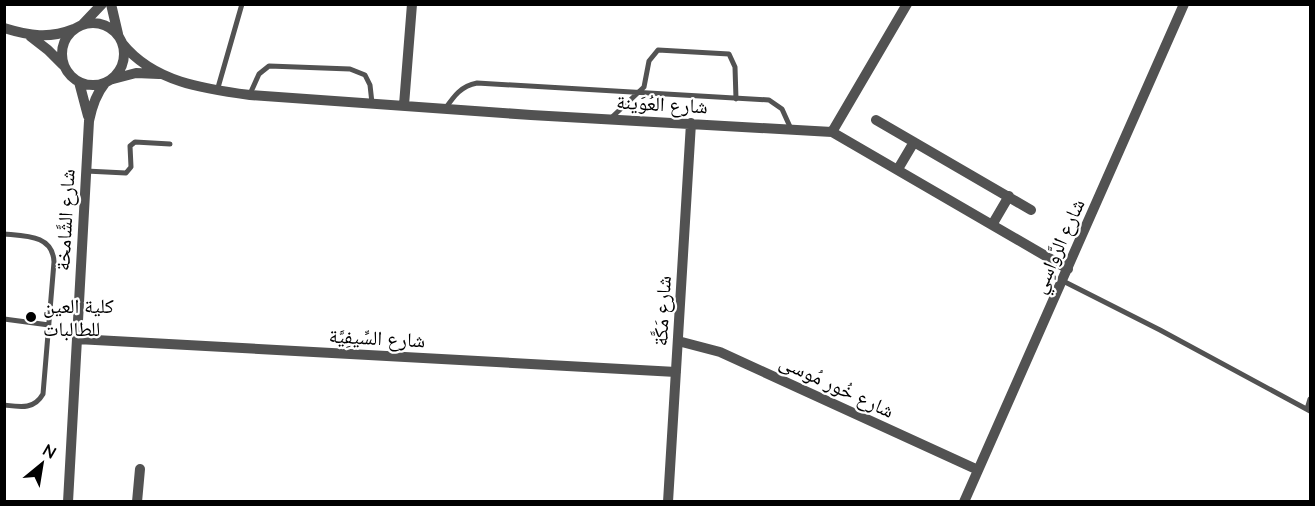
<svg xmlns="http://www.w3.org/2000/svg" width="1315" height="506" font-family="Lato,'Noto Naskh Arabic',sans-serif">
<style>
.lines{fill:none;stroke-linecap:round;stroke-linejoin:round}
.service{stroke:#525252;stroke-width:5}
.minor{stroke:#525252;stroke-width:10}
.poi-dot{fill:#000;stroke:#fff;stroke-width:2}
.labels{text-anchor:middle;stroke-width:4.5;stroke-linejoin:round;paint-order:stroke}
.street-label{font-size:20px;fill:#000;stroke:#fff}
.poi-label{font-size:20px;fill:#000;stroke:#fff;text-anchor:start}
</style>
<rect width="100%" height="100%" fill="#fff"/>
<g class="lines">
<path class="service" d="M217,91L242,4
M250,94L259,74L269,66L350,69L365,75L370,85L372,103
M445,109C454,96 461,86 477,83L769,100L782,109L791,129
M610,119L644,87L649,61L658,50L729,54L735,67L736,99
M86,171L126,173L131,167L130,146L135,142L170,144
M4,234C26,236 53,235 54,262L43,394C34,410 20,407 4,405
M1063,281L1160,330L1310,411
M4,319L49,325
M1307,409L1310,399"/>
<path class="minor" d="M111,4L118,34
M62 54a31 31 0 1 1 62 0a31 31 0 1 1-62 0Z
M83,24L102,4
M4,28C30,36 49,39 74,29
M30,36L48,50L63,65
M122,43C153,82 204,89 250,95L531,115L832,132L1068,269
M113,79L136,73L159,74
M79,82L88,116
M404,105L412,4
M876,120L1031,210
M832,132L907,4
M898,169L914,142
M992,225L1009,196
M77,339L676,372
M678,341L720,352L978,470
M68,502L89,121C92,106 96,94 105,83
M137,502L140,469
M668,502L691,123
M964,502L1184,4"/>
</g>
<circle class="poi-dot" cx="31" cy="317" r="6"/>
<g class="labels">
<g class="street-label">
<text transform="translate(662 104) rotate(3)" y="7">شارع العُوَينة</text>
<text transform="translate(65 220) rotate(-87)" y="7">شارع الشَّامخة</text>
<text transform="translate(1058 246) rotate(-66)" y="7">شارع الرَّواسِي</text>
<text transform="translate(662 311) rotate(-87)" y="7">شارع مَكَّة</text>
<text transform="translate(377 338) rotate(3)" y="7">شارع السِّيفِيَّة</text>
<text transform="translate(837 386) rotate(25)" y="7">شارع خُور مُوسى</text>
</g>
<g class="poi-label">
<text x="43" y="313">كلية العين<tspan x="43" dy="23">للطالبات</tspan></text>
</g>
</g>
<rect width="1315" height="506" fill="none" stroke="#000000" stroke-width="12"/>
<g transform="translate(42 464) rotate(30)" stroke="#ffffff" stroke-width="4.5" paint-order="stroke">
<path d="M0-4.5L10 22L0 15L-10 22Z" fill="#000000"/>
<text y="-9" font-size="16" font-weight="bold" text-anchor="middle" fill="#000000">N</text>
</g>
</svg>
